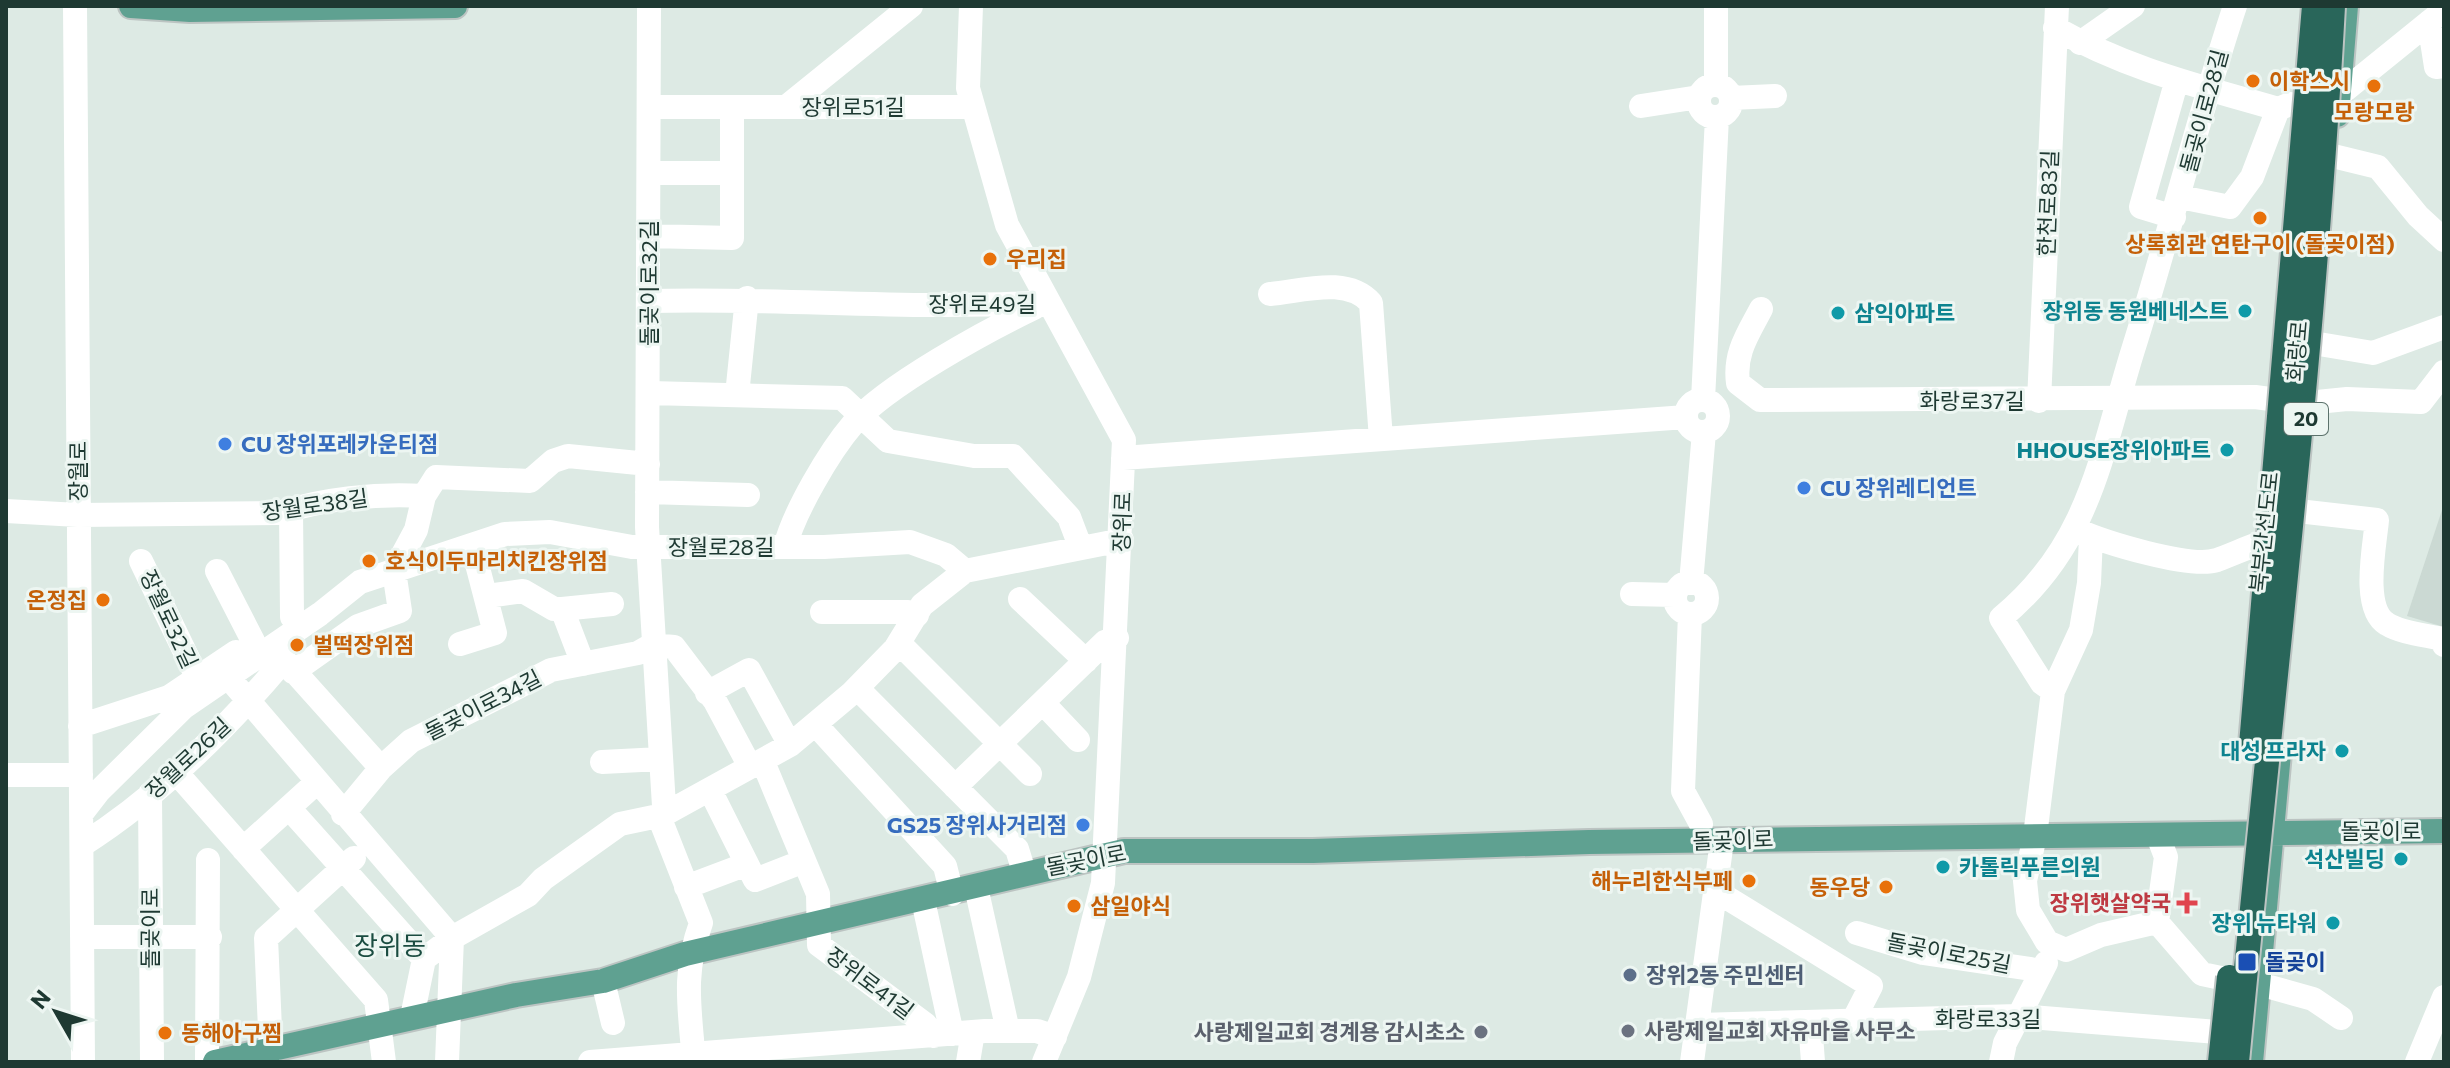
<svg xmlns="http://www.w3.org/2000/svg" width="2450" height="1068" font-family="Commissioner,'Noto Sans KR',sans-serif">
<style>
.built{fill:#cbd9d3}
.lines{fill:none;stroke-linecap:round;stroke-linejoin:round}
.major-casing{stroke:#bcc4c2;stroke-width:28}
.minor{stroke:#fff;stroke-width:24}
.major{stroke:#5fa191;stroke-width:24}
.highway-bridge-casing{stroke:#bcc4c2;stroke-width:28;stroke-linecap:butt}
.highway-bridge{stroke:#29665a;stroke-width:24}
.food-dot{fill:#e8710a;stroke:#edf6f2;stroke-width:3}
.culture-dot{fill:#0f9aa8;stroke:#edf6f2;stroke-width:3}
.shop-dot{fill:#3f7fe0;stroke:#edf6f2;stroke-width:3}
.health-dot{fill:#e0444e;stroke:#edf6f2;stroke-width:3}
.transit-dot{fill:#1a4fb4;stroke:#edf6f2;stroke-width:3}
.service-dot{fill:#5c6f8a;stroke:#edf6f2;stroke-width:3}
.worship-dot{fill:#6b7280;stroke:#edf6f2;stroke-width:3}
.labels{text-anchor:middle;stroke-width:6;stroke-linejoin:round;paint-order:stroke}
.shield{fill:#edf6f2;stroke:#5c726c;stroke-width:2}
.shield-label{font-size:20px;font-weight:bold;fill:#1e3932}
.food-label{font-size:22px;font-weight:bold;fill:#c56008;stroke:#edf6f2;text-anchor:start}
.street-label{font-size:22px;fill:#1e3932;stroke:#edf6f2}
.culture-label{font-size:22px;font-weight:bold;fill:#0d838f;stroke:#edf6f2;text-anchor:end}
.shop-label{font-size:22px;font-weight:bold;fill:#366cbe;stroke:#edf6f2;text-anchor:start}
.health-label{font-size:22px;font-weight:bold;fill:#be3a42;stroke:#edf6f2;text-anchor:end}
.transit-label{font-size:22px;font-weight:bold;fill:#164399;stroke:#edf6f2;text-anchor:start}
.service-label{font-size:22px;font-weight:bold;fill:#4e5e75;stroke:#edf6f2;text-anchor:start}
.worship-label{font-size:22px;font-weight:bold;fill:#5b616d;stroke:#edf6f2;text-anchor:start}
.quarter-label{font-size:26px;fill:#1a4c40;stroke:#edf6f2}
</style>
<rect width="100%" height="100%" fill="#ddeae4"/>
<path class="built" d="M2444,504V627L2407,616Z"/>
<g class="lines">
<g class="major-casing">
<path id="major" d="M131,6L190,10L455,6
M2337,115L2346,6
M215,1062L516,995L603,981L685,954L1124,851H1313L1589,842L2444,831
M2251,1062L2279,753"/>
</g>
<path class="minor" d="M75,6L83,1062
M649,6L647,527L664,806L662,824L701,923C682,975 690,1009 694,1062
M971,6L968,88L1007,225L1124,440L1103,883L1079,977L1044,1062
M2429,22L2436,67L2444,66
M2055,28C2127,69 2199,86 2278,109
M2080,43L2133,6
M1716,85V6
M1699 101a16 16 0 1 1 32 0a16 16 0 1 1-32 0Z
M2339,95L2444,10
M1731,98L1775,96
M1641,106L1699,97
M649,107H973
M786,107L911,6
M2333,156L2378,167L2418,216L2444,240
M649,173H732
M2180,197L2230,207L2252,177L2278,109L2290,104
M2174,217L2141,207L2176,83
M649,236L732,238V107
M1270,294C1303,291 1347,276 1371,303L1381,439
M648,301C781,297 914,311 1047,302
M1761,309C1748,334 1734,353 1738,383L1760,400L2255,397L2293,402
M2313,343L2373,353L2444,327
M650,393L842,398L888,441L974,456H1013L1069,517L1080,546
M737,395L747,298
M1703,400L1717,117
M1686 416a16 16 0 1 1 32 0a16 16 0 1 1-32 0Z
M2039,401L2057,6
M2307,403L2347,399L2421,402L2444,372
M1123,458L1686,417
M647,492L748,495
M291,509L292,617
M6,511L78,515L279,513C323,499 376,493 424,496
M2298,511L2377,520C2375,544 2361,609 2387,624C2401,633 2426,635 2443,639L2444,645
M2077,530C2103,542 2190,569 2217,560C2239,552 2258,542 2281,537
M2091,536L2089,583L2081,630L2053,691L2035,836L2025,881L2028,910L2047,942L2066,950L2101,935L2157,922
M785,547C794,512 829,452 853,424C885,386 988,330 1034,308
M141,561L197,677
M217,571L253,641
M1675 598a16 16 0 1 1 32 0a16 16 0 1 1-32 0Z
M1691,583L1704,432
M1632,594L1675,595
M487,596L523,591L554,609H562L583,664
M1020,599L1086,661
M562,609L612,604
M822,612H908L917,615
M1690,614L1683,791L1701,824
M899,643L1030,774
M460,644L495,633L472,545
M285,661L381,768
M293,672L358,626L400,611L394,571L416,530L424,496L436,477L530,481L553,461L568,456L648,464
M228,677L452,938L447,1062
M857,688L1017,849L1024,872
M2053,691L2042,683L2001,618C2091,544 2101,453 2133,350C2169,236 2197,120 2235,6
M707,693L749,670L790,745
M1043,703L1078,740
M816,725L945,866L952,894
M80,726L169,697L236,652
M602,762L661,759
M175,771L376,1000L384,1062
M6,775H81
M955,787L1105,642L1117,638
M710,790L755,880L804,861
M150,794L152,1062
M289,808L424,959L412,1017
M82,813L99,791L184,707L320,614L360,582L505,534L550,532L632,547H824L910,542L946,555L965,571
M343,814L381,768L411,741L518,687L551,670L638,653L652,645L674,647L715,701L747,761L766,769L818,894L819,945L925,1024L934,1036
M2158,836L2166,857L2157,922L2202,974L2235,981
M82,845C158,797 226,729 284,660
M243,849L316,783
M686,887L747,864
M976,887L1008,1031
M1716,891L1871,986L1853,1021
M923,900L952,1034
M1857,933L1923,953L2031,969L2040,974
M82,937H210
M424,959L452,938L528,895L543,879L620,824L663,815L790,745L852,693L895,649L922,605L965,571L1122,540
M603,981L613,1023
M2259,984L2313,999L2341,1018
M1810,1022L1813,1062
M1697,1025L2018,1016L2230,1033
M271,1052L266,938L354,858
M207,1062L208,860
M590,1062L985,1031H1037L1055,1037
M968,1062L973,1032
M1692,1062L1722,841
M2001,1062L2005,1043L2046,963
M2417,1062L2444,997"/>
<use href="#major" class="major"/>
<g class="highway-bridge-casing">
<path id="highway-bridge" d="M2251,745L2314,6
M2220,1062L2229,977
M2237,1062C2270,710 2314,359 2333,6"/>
</g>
<use href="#highway-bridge" class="highway-bridge"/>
</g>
<g class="food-dot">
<circle cx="2253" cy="81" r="8"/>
<circle cx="2374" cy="86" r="8"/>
<circle cx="2260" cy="218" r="8"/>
<circle cx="990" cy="259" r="8"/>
<circle cx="369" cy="561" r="8"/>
<circle cx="103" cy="600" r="8"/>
<circle cx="297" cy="645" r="8"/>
<circle cx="1749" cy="881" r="8"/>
<circle cx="1886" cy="887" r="8"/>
<circle cx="1074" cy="906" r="8"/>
<circle cx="165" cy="1033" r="8"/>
</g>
<g class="culture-dot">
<circle cx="2245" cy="311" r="8"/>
<circle cx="1838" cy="313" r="8"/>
<circle cx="2227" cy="450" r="8"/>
<circle cx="2342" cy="751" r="8"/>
<circle cx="2401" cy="859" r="8"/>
<circle cx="1943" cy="867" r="8"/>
<circle cx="2333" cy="923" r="8"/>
</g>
<g class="shop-dot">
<circle cx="225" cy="444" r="8"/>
<circle cx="1804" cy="488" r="8"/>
<circle cx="1083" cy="825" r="8"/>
</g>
<path class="health-dot" d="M2183 891h8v8h8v8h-8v8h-8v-8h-8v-8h8z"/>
<rect class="transit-dot" x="2237" y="952" width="20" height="20" rx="4"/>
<circle class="service-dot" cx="1630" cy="975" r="8"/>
<g class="worship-dot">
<circle cx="1628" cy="1031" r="8"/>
<circle cx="1481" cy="1032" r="8"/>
</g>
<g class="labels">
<rect class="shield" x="2284" y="403" width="44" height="32" rx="6"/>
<g class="shield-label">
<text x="2306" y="426">20</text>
</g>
<g class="food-label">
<text x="2269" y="89">이학스시</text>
<text x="2374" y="120" text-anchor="middle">모랑모랑</text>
<text x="2260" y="252" text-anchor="middle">상록회관 연탄구이 (돌곶이점)</text>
<text x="1006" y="267">우리집</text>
<text x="385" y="569">호식이두마리치킨장위점</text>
<text x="87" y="608" text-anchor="end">온정집</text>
<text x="313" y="653">벌떡장위점</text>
<text x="1733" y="889" text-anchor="end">해누리한식부페</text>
<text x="1870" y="895" text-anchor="end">동우당</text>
<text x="1090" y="914">삼일야식</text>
<text x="181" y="1041">동해아구찜</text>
</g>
<g class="street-label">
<text x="853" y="115">장위로51길</text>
<text transform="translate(2204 111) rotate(-75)" y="8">돌곶이로28길</text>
<text transform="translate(2048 203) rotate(-88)" y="8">한천로83길</text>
<text transform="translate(649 283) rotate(-90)" y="8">돌곶이로32길</text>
<text x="982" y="312">장위로49길</text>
<text transform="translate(2297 351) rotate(-85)" y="8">화랑로</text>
<text x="1972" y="409">화랑로37길</text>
<text transform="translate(78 471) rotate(-90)" y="8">장월로</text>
<text transform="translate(315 505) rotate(-8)" y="8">장월로38길</text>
<text transform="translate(1122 522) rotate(-88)" y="8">장위로</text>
<text transform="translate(2264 532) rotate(-84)" y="8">북부간선도로</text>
<text x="721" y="555">장월로28길</text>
<text transform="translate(169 619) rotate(65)" y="8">장월로32길</text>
<text transform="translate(483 705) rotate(-27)" y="8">돌곶이로34길</text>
<text transform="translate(188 758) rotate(-43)" y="8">장월로26길</text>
<text x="2381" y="839">돌곶이로</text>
<text transform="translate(1733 840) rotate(-2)" y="8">돌곶이로</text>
<text transform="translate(1086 860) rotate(-11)" y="8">돌곶이로</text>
<text transform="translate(150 928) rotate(-90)" y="8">돌곶이로</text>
<text transform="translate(1949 953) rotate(11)" y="8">돌곶이로25길</text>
<text transform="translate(870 983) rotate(37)" y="8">장위로41길</text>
<text x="1988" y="1027">화랑로33길</text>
</g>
<g class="culture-label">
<text x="2229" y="319">장위동 동원베네스트</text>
<text x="1854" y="321" text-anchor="start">삼익아파트</text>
<text x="2211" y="458">HHOUSE장위아파트</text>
<text x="2326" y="759">대성 프라자</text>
<text x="2385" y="867">석산빌딩</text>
<text x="1959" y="875" text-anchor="start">카톨릭푸른의원</text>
<text x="2317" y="931">장위 뉴타워</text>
</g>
<g class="shop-label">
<text x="241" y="452">CU 장위포레카운티점</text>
<text x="1820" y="496">CU 장위레디언트</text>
<text x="1067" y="833" text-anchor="end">GS25 장위사거리점</text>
</g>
<g class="health-label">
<text x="2171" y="911">장위햇살약국</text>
</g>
<g class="transit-label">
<text x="2265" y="970">돌곶이</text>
</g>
<g class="service-label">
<text x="1646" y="983">장위2동 주민센터</text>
</g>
<g class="worship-label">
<text x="1644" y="1039">사랑제일교회 자유마을 사무소</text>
<text x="1465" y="1040" text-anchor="end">사랑제일교회 경계용 감시초소</text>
</g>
<g class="quarter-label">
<text x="390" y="955">장위동</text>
</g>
</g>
<rect width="2450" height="1068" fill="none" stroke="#1e3932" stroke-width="16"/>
<g transform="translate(56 1012) rotate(309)" stroke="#edf6f2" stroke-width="6" paint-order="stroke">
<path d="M0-6L14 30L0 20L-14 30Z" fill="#1e3932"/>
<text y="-12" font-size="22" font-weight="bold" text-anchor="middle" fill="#1e3932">N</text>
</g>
</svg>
